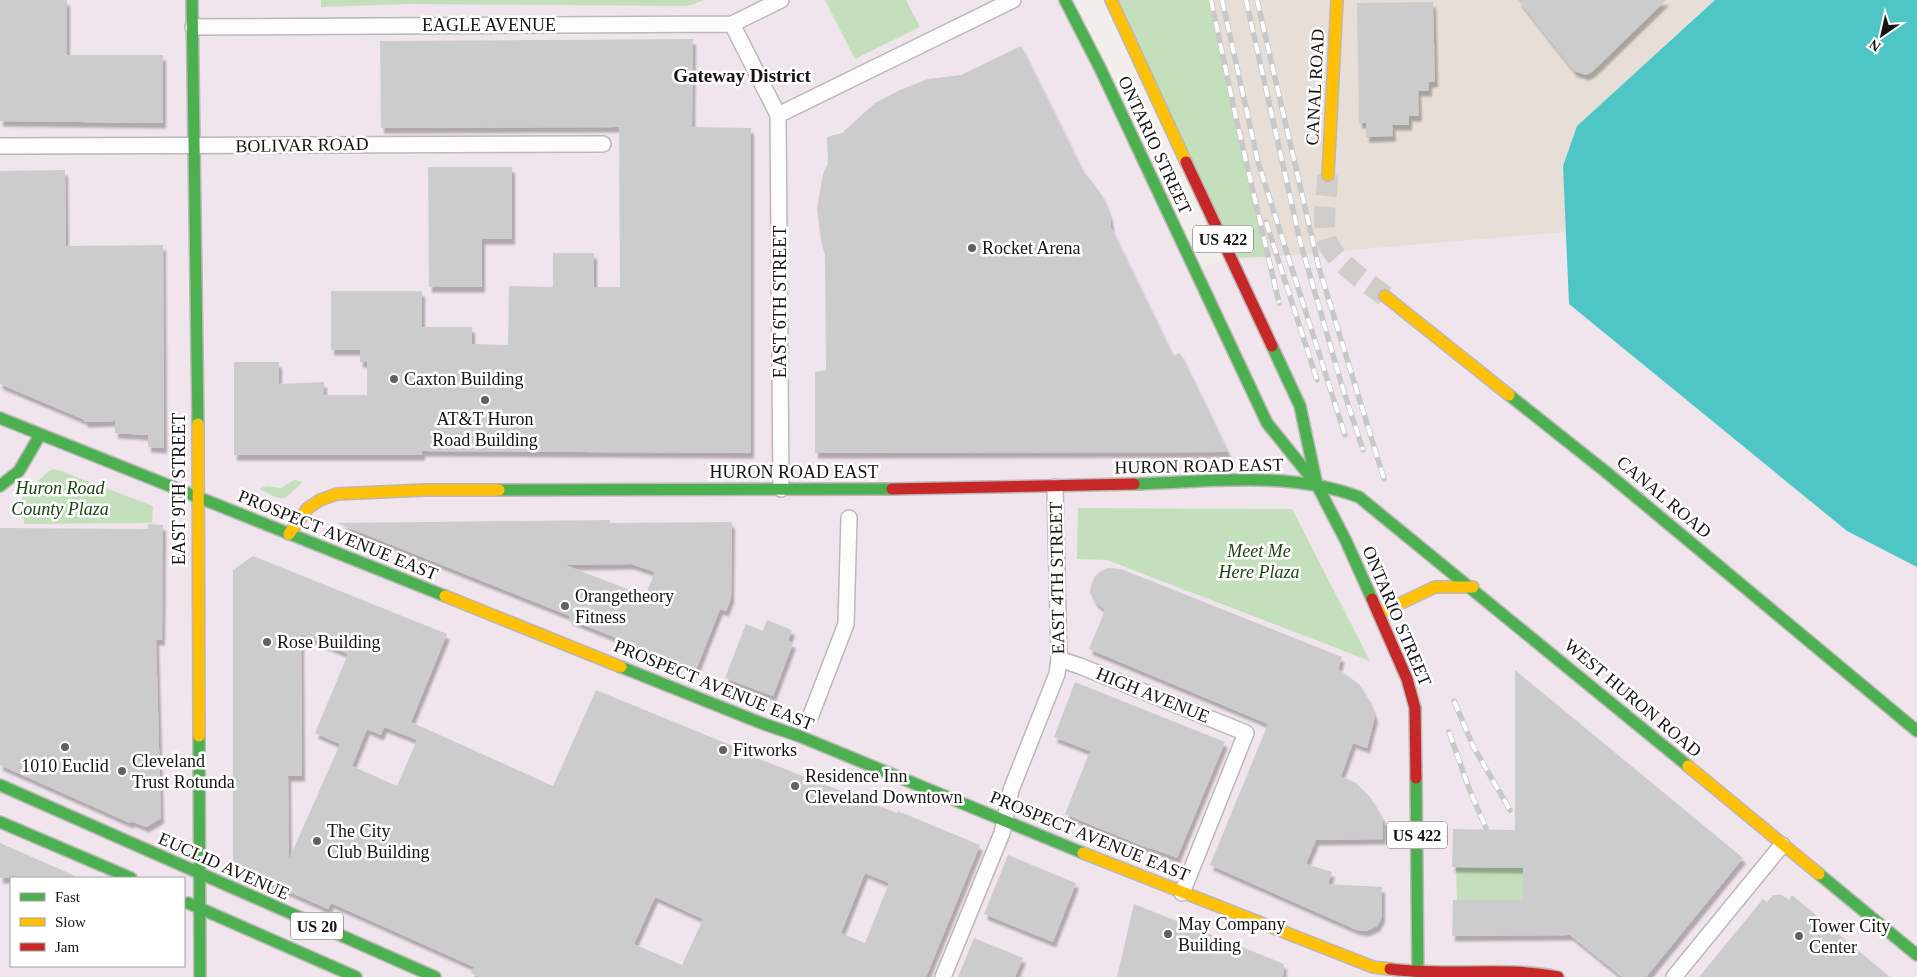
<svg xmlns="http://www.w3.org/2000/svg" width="1917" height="977" font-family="Georgia,serif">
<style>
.commercial{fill:#f1e5ed;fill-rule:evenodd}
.built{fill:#e6ded7}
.green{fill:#c4dfbb}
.water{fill:#4ec6c6}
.building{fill:#cdcccc;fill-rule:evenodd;filter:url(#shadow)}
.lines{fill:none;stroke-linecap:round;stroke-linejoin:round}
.secondary-tunnel{stroke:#d0cdca;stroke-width:21;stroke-dasharray:21 11;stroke-linecap:butt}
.street-casing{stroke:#bbb8b6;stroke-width:18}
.fast-casing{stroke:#bbb8b6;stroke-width:14}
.slow-casing{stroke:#bbb8b6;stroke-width:14}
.jam-casing{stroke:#bbb8b6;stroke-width:14}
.street{stroke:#fdfcfc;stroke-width:15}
.fast{stroke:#4caf50;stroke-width:11}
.slow{stroke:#ffc107;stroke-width:11}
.jam{stroke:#c62828;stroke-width:11}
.rail-casing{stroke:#c9c8c7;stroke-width:5.5}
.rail{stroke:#fff;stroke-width:4;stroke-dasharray:11;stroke-linecap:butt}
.poi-dot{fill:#63605e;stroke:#fff;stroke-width:2}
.labels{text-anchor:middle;stroke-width:5;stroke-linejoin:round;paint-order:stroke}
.shield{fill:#fff;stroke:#5c5a59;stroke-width:1}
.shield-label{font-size:16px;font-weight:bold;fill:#161312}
.street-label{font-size:18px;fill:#161312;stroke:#fff}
.poi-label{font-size:18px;fill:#161312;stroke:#fff;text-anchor:start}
.park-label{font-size:18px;font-style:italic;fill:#1c4312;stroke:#fff}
.neighbourhood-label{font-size:19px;font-weight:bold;fill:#161312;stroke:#fff}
</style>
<defs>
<filter id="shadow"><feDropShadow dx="3" dy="5.5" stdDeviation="1" flood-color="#0004"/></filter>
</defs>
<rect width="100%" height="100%" fill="#f1eeeb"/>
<path class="commercial" d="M0,0H1065L1194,270L1232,258L1566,232L1569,304L1847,531L1917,567V977H0ZM11,878H184V966H11Z"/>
<path class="built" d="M1212,0H1715L1577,126L1563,166L1566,232L1268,257Z"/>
<path class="green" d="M321,0H704L691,5L684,6L408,4L321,7Z
M825,0H906L920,27L855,59Z
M1111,0H1212L1268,257L1232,258Z
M53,469L61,471L153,506L152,523L24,524L22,497C34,490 40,475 53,469Z
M294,480L303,482L285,498H278L259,489L266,486L281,488Z
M1078,508L1292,509L1370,661L1107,560L1077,559Z
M1456,867L1523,868V900H1457Z"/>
<path class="water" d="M1715,0H1917V567L1847,531L1569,304L1563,166L1577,126Z"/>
<path class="building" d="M0,0H67V55H163V123L0,121Z
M1518,0H1666L1592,72L1586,75L1574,71Z
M1433,2L1435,82H1429V91H1418L1419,116H1409V125H1392L1393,136L1366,137V123H1359L1357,3Z
M693,39L692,127L751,128V453L422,451V455H234V362H279V384L324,382V395H367V362H360V350H331V291H422V327H472V344L508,345L509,286L553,287V253H594V287H620L619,127L381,128L380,41Z
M1021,46L1083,172L1091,180L1102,196L1110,217L1111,228L1173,356L1180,353L1228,452L815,453V372L826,370L825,255L821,241L817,208L823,174L828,163L827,137L842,133L875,103L900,90L928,79L961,75Z
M428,167H512V239H482V287H429Z
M65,170L66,246L163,245L164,448L148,447V435L115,433V421L84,422L85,420L0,384V171Z
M610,520V523L732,522L731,598L726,611L720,609L696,670L569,619L570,616L337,523ZM631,564L655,572L645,596L565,565Z
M148,524L163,525L162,640H156L161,818L146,827L131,821L130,823L0,765V528L148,529Z
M253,556L447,634L411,722L553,786L596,690L745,751L744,753L897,813L898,811L980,845L926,977H480L471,973L474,967L331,903L328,909L233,867V570ZM301,634L348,654L315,733L340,744L289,859L288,776H302ZM384,727L417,740L397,786L352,766L367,729L381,735ZM865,873L889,883L865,943L841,933ZM655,897L703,919L682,965L634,944Z
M1108,568L1121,569L1342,657L1338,669L1359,684L1368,699L1375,716L1367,748L1353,743L1341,776L1356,783L1370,797L1383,819V839L1316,840L1306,864L1332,872L1328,884L1382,887V917L1377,926L1366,931L1357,930L1210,865L1268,724L1089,649L1105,610L1095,602L1090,593L1091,585L1095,576L1101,571Z
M767,620L792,630L788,641L793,643L773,696L725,678L746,624L763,631Z
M1515,670L1743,858L1646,977H1622L1570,935L1452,936L1453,900H1523V868L1452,867L1453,829L1515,830Z
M1075,682L1225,742L1177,858L1151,848L1150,849L1065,814L1090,751L1054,737Z
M0,843L80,878H0Z
M1008,855L1076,883L1053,942L984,914Z
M1773,895H1782L1789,900L1792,895L1890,977H1699L1763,899L1767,902Z
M1134,904L1284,964L1283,977H1117Z
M974,938L1023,958L1015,977H958Z"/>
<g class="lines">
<path class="secondary-tunnel" d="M1328,175C1327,193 1323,214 1325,233C1327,258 1366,281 1385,296"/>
<g class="street-casing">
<path id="street" d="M732,24L778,115L781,489
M193,27L732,24L781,0
M778,115L1013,0
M0,146L603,144
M1059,659L1080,666L1246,733L1182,893
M811,715L846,624L849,518
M943,977L1002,833L1011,790L1057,674L1059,659L1055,487
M1674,977L1782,845"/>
</g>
<g class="fast-casing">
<path id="fast" d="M192,0L198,424
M1065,0L1100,68L1267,423L1317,485L1346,541L1372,599
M1272,346L1300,406L1316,481
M1509,395L1606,472L1917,731
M0,418L445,596
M1134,484C1208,482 1288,470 1359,497L1688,766
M0,486L19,471L40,435
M499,490L892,489
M621,667L761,723L799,736L1083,853
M199,736L200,977
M1416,778L1418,977
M0,785L435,977
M0,822L131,878
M1819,874L1917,955
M188,903L356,977"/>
</g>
<g class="slow-casing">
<path id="slow" d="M1111,0L1186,162
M1328,175L1337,0
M1385,296L1509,395
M198,424L199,736
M289,534L308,508L320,500L337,494L424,490H499
M445,596L621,667
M1378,614L1435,587H1473
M1688,766L1819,874
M1083,853L1373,967L1390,969"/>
</g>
<g class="jam-casing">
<path id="jam" d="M1186,162L1272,346
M892,489L1134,484
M1372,599L1407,679L1415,708L1416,778
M1390,969C1446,977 1504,966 1558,977"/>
</g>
<use href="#street" class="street"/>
<use href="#fast" class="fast"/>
<use href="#slow" class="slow"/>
<use href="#jam" class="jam"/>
<g class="rail-casing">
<path id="rail" d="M1211,0L1236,118L1279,303
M1222,0L1258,162L1345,435
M1246,0L1300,241L1342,386L1363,450
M1257,0L1319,268L1384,479
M1266,222L1317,380
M1454,701L1473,746L1510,810
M1449,732L1470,791L1486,828"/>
</g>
<use href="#rail" class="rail"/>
</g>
<g class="poi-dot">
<circle cx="972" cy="248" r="5"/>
<circle cx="394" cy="379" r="5"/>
<circle cx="485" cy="400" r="5"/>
<circle cx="565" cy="606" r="5"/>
<circle cx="267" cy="642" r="5"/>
<circle cx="65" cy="747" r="5"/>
<circle cx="723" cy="750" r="5"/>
<circle cx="122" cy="771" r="5"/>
<circle cx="795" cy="786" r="5"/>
<circle cx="317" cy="841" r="5"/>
<circle cx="1168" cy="934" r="5"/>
<circle cx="1799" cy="936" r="5"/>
</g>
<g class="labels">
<g class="shield">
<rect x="1193" y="225.5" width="60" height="27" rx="4"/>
<rect x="1387" y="821.5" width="60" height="27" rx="4"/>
<rect x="291" y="912.5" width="52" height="27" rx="4"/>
</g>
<g class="shield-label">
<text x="1223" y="245">US 422</text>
<text x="1417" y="841">US 422</text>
<text x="317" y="932">US 20</text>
</g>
<g class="street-label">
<text x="489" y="31">EAGLE AVENUE</text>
<text transform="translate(1315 87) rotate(-87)" y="6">CANAL ROAD</text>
<text transform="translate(302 145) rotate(-1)" y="6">BOLIVAR ROAD</text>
<text transform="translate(1155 145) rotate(65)" y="6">ONTARIO STREET</text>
<text transform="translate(780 302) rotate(-90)" y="6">EAST 6TH STREET</text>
<text transform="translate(1199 466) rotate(-1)" y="6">HURON ROAD EAST</text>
<text x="794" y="478">HURON ROAD EAST</text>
<text transform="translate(179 489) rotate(-90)" y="6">EAST 9TH STREET</text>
<text transform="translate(1664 497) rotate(40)" y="6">CANAL ROAD</text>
<text transform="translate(338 535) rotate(22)" y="6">PROSPECT AVENUE EAST</text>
<text transform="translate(1057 578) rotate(-91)" y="6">EAST 4TH STREET</text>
<text transform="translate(1397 616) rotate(67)" y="6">ONTARIO STREET</text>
<text transform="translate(714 685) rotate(22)" y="6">PROSPECT AVENUE EAST</text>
<text transform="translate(1153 695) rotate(22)" y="6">HIGH AVENUE</text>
<text transform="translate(1633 698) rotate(40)" y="6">WEST HURON ROAD</text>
<text transform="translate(1090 836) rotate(22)" y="6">PROSPECT AVENUE EAST</text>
<text transform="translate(224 866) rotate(24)" y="6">EUCLID AVENUE</text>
</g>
<g class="poi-label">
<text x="982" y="254">Rocket Arena</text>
<text x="404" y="385">Caxton Building</text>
<text x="485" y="425" text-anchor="middle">AT&amp;T Huron<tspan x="485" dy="21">Road Building</tspan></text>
<text x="575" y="602">Orangetheory<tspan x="575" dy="21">Fitness</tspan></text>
<text x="277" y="648">Rose Building</text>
<text x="733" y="756">Fitworks</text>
<text x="132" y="767">Cleveland<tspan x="132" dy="21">Trust Rotunda</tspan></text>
<text x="65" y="772" text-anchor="middle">1010 Euclid</text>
<text x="805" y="782">Residence Inn<tspan x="805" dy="21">Cleveland Downtown</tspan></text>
<text x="327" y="837">The City<tspan x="327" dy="21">Club Building</tspan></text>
<text x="1178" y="930">May Company<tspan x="1178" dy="21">Building</tspan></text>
<text x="1809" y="932">Tower City<tspan x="1809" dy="21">Center</tspan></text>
</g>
<g class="park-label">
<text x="60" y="494">Huron Road<tspan x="60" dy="21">County Plaza</tspan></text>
<text x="1259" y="557">Meet Me<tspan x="1259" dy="21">Here Plaza</tspan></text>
</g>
<g class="neighbourhood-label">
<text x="742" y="82">Gateway District</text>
</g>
</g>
<rect x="10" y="877" width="175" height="90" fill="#ffffff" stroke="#a2a1a0"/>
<rect x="20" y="893" width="25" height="8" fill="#4caf50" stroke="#a2a1a0"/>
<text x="55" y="902" font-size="15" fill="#161312">Fast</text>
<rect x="20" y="918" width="25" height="8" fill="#ffc107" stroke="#a2a1a0"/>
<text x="55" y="927" font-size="15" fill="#161312">Slow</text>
<rect x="20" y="943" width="25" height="8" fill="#c62828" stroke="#a2a1a0"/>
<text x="55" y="952" font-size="15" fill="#161312">Jam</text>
<g transform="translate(1882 35) rotate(214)" stroke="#ffffff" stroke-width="4" paint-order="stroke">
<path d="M0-4L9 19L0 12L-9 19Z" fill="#161312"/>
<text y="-8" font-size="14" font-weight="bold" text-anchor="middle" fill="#161312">N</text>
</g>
</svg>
